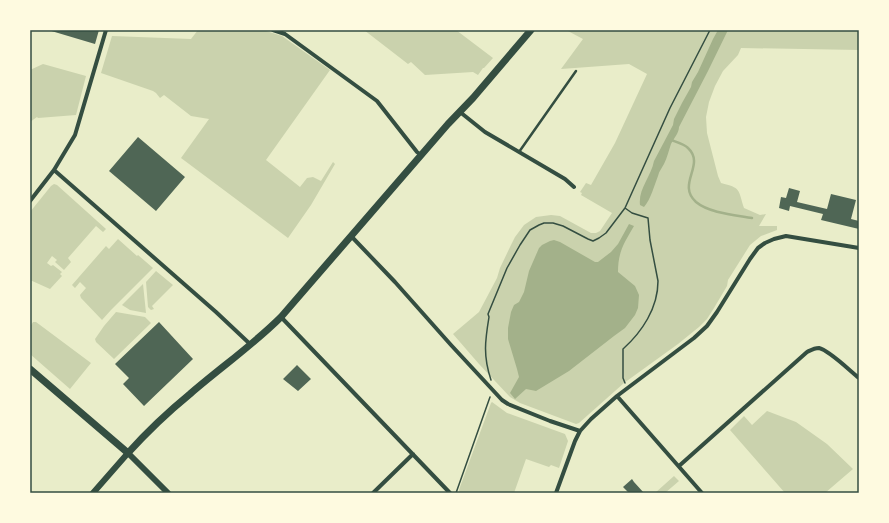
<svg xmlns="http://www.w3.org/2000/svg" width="889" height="523" font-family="'Archivo Narrow',sans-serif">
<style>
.green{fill:#cad2ad}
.water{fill:#a3b18a}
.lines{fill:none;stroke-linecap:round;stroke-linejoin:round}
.stream{stroke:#a3b18a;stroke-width:2.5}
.building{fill:#4f6655}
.path{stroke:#344e41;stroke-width:1.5}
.service{stroke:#344e41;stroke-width:2.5}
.minor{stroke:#344e41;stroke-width:4}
.tertiary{stroke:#344e41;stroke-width:6}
.secondary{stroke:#344e41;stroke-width:7}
.neatline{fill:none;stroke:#344e41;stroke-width:1.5}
</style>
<rect width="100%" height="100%" fill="#e9edc9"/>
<path class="green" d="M198,30H263L282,36L330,70L266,160L300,187L307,178L313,177L321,181L333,162L335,164L311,205L288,238L181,158L209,119L191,116L164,95L160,98L156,93L153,91L101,73L112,36L191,39Z
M364,30H456L493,58L484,68H483L478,75L473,72L425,75L411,62L408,64Z
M566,30H859V50L741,48L738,55L723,71L715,86L709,102L706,117L707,133L718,176L721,183C741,188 738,189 744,208L760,215L766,214L759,226H777V230L761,236L750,245L728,280L727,286L714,308L707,319L699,327L678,344L624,383L579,423L576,424L520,403L510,397L479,364L453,334L479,312L497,278L500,268L511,245L515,237L524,225L536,217L551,215L560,216L591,233H596L600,231L612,213L581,195L582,193L580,192L586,183L591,185L615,143L647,74L629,64L561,69L583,39Z
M43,64L86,76L76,115L38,118L37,117L30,122V70Z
M54,184L57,185L106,229L103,232L96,226L68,258L71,262L64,270L55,262L57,260L52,256L47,263L51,266L53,265L62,272L60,274L62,276L50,289L30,280V212L51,186Z
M118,239L137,256L138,255L153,268L111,310L102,320L81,298L80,295L86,288L80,282L75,288L72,285L106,246L109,249Z
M156,271L173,285L152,306L154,309L151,310L148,307L146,282Z
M143,284L146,313L130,310L122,305Z
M116,312L145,317L151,323L114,359L96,342L95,339L104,326Z
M33,322H36L91,363L70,389L30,354V327Z
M492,402L507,413L565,434L568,441L559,468L551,465L549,467L526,459L514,493H460L459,490L460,487L491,403Z
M767,411L796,422L827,444L853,469L825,493H785L730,430L744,416L752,425Z
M674,476L679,481L665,493H655Z"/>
<path class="water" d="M718,30H728L708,71L679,127C679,133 674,138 671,144C669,150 667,158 664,164C662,168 659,171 658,176C654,186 651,199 644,207L640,205C638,189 651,177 654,161L673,125L674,119L682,103L691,87L692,82L698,72L713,39Z
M629,224L634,226C624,243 618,252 618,272L635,286L639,295L638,308L635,315L625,328L614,336L569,371L536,391L526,389L515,399L510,393L519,377L517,369L508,339V328L511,312L514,305L519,302L524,292L529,271L539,248L542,245L550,241L554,240L560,242L595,262H598L611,252L618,244Z"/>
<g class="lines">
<path class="stream" d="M671,140C676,142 684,144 688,148C706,165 676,184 696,202C709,213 735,215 752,218"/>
</g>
<path class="building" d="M48,30H99L95,44Z
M138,137L185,177L156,211L109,171Z
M789,188L800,191L797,202L827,209L831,194L856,200L851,219L859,221V229L821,220L823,214L790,206L789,211L779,208L781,197L786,198Z
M159,322L193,359L144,406L123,384L129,378L115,364Z
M297,365L311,379L298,391L283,379Z
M632,479L634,482L644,493H629L623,487Z"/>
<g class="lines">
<path class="path" d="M491,380C483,356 485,341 489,317L488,314L507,268L520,245L530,230L539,225L544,223H553L563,226L588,239L593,241L599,238L606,233L625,208L670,108L710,30
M625,383L623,378V349C642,332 658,308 658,281L650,240L648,218L632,213L625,208
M456,493L490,397"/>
<path class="service" d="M519,152L576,71"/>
<path class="minor" d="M273,30L285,34L377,101L417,152L421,155
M460,112L485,132L565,179L574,187
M54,170L216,312L250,344
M30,201L54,170L75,135L106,30
M351,236L395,282L451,345L502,400L508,404L550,421L580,431
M281,317L450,493
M617,396L702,493
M679,466L807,352C811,350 814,348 819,348C829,350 850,371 859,378
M373,493L413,454
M556,493L575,441L580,431L591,419L617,396L694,338L707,326L717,312L750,259L758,248L765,243L774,239L786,236L859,248"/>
<path class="tertiary" d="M93,493L128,453L168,493"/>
<path class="secondary" d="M30,369L128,453C147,432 168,412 190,394C220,368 253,345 281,317L448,124L473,98L531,30"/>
</g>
<rect width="889" height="523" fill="none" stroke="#fefae0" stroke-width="62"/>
<rect x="31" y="31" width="827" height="461" class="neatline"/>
</svg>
